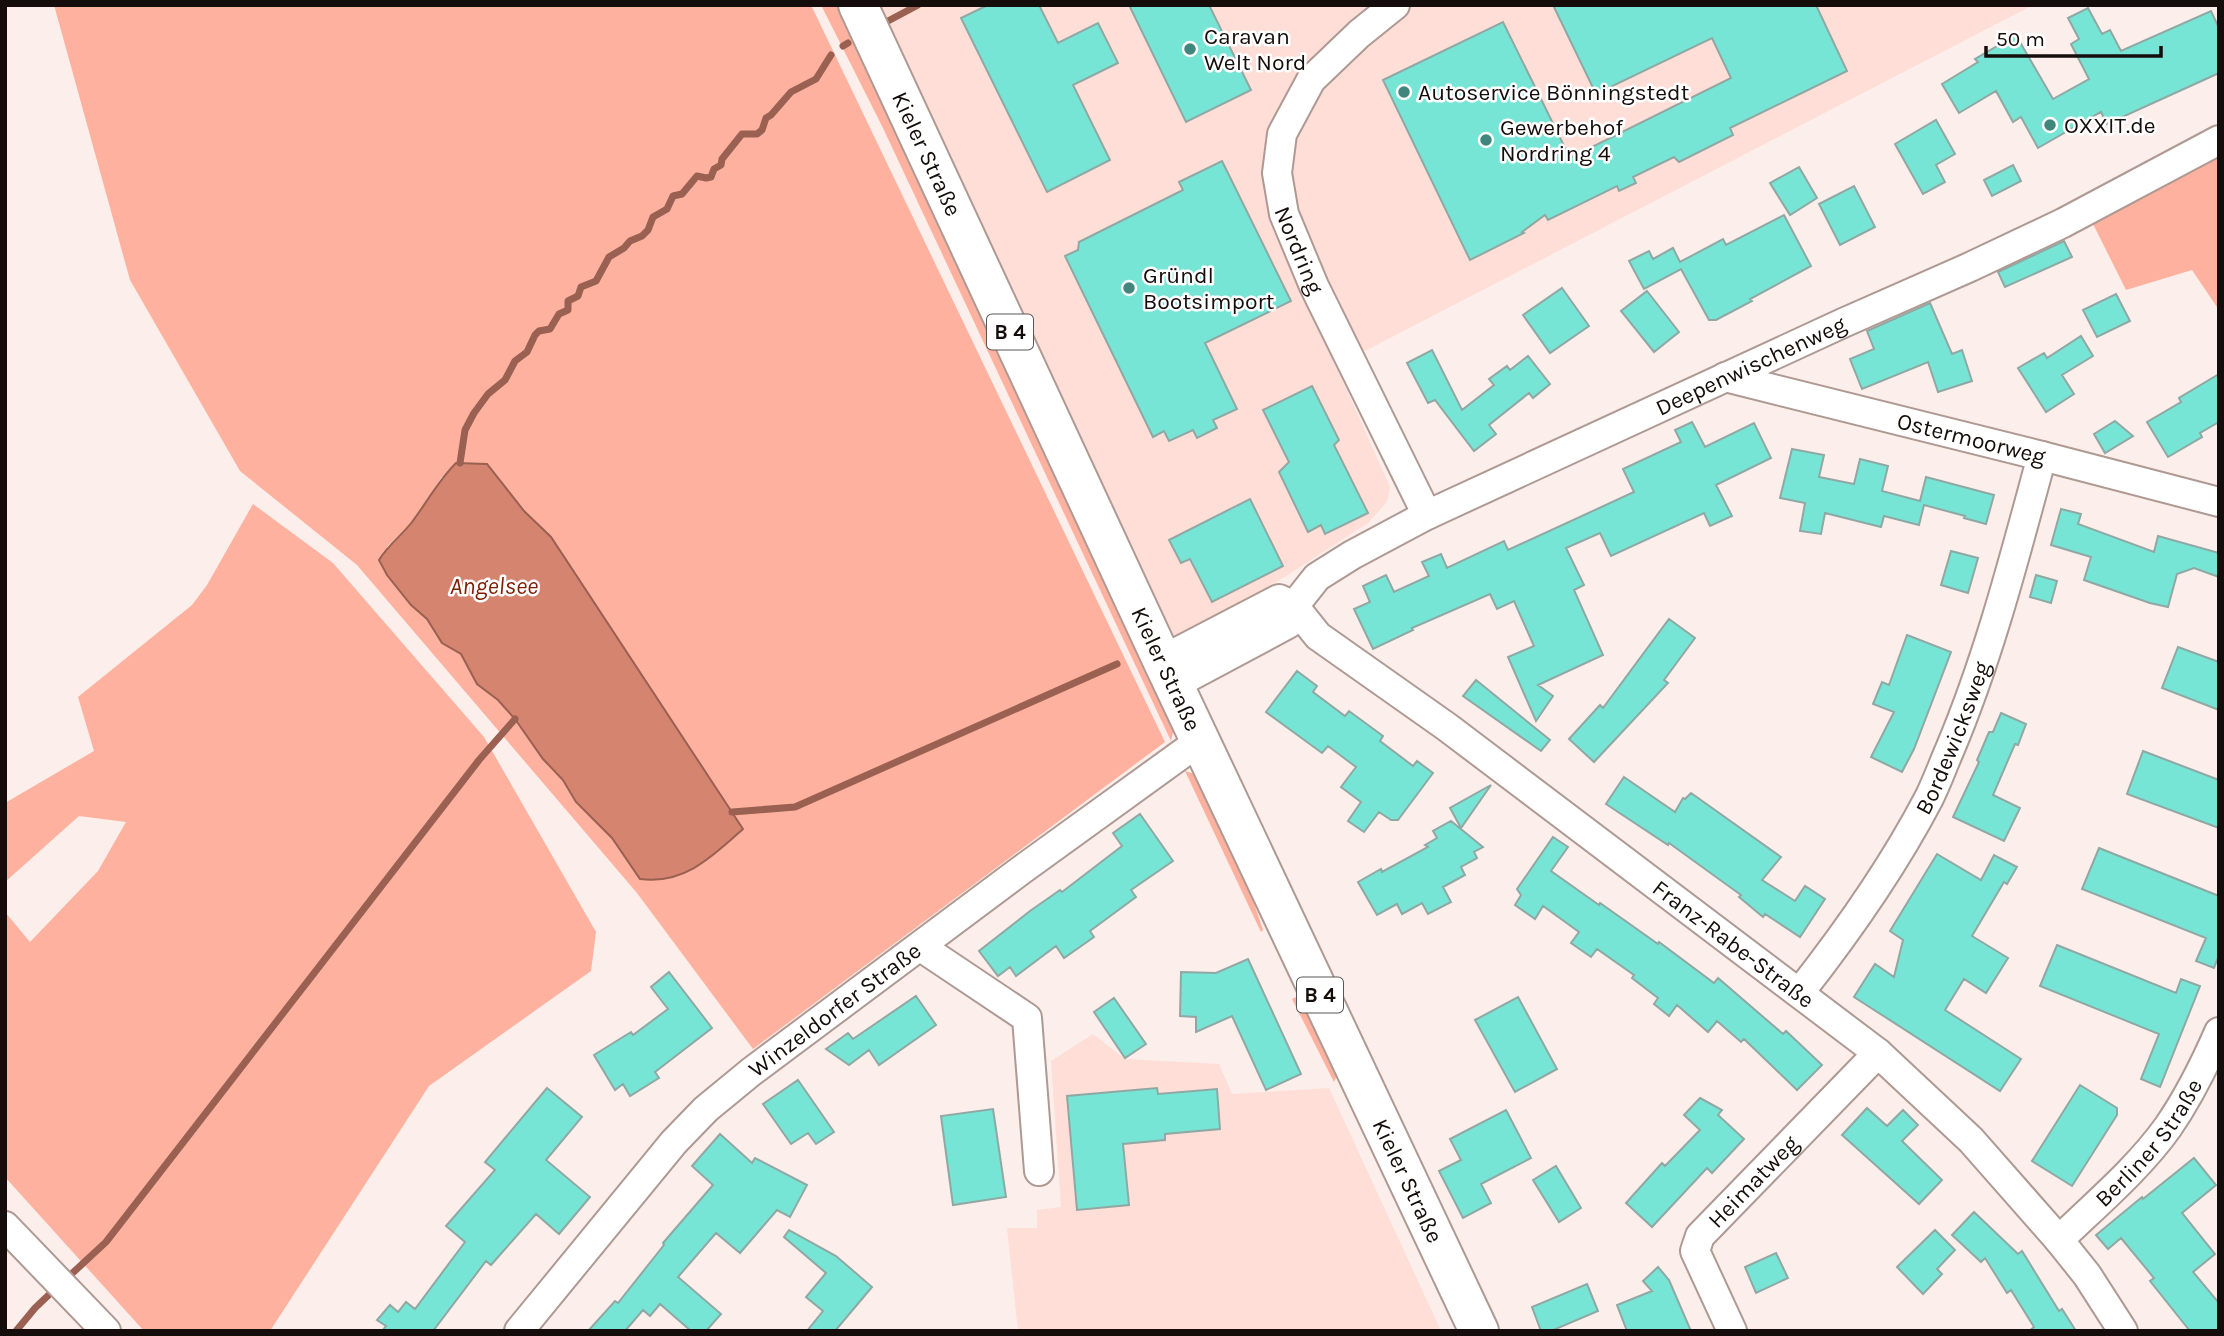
<svg xmlns="http://www.w3.org/2000/svg" width="2224" height="1336" font-family="Karla,sans-serif">
<style>
.built{fill:#feded6}
.green{fill:#feb19e;fill-rule:evenodd}
.water{fill:#d4846f;stroke:#9a6051;stroke-width:2}
.lines{fill:none;stroke-linecap:round;stroke-linejoin:round}
.stream{stroke:#9a6051;stroke-width:7}
.building{fill:#77e5d5;stroke:#90a8a4;stroke-width:2}
.street-casing{stroke:#ae9993;stroke-width:32}
.primary-casing{stroke:#ae9993;stroke-width:42}
.street{stroke:#fff;stroke-width:28}
.primary{stroke:#fff;stroke-width:38}
.poi-dot{fill:#41867c;stroke:#fff;stroke-width:2.5}
.labels{text-anchor:middle;stroke-width:5;stroke-linejoin:round;paint-order:stroke}
.shield{fill:#fff;stroke:#5a5654;stroke-width:2}
.shield-label{font-size:21px;font-weight:bold;fill:#140d0b}
.poi-label{font-size:23px;fill:#140d0b;stroke:#fff;text-anchor:start}
.street-label{font-size:23px;fill:#140d0b;stroke:#fff}
.water-label{font-size:24px;font-style:italic;fill:#7d1d03;stroke:#fff}
</style>
<rect width="100%" height="100%" fill="#fceeea"/>
<path class="built" d="M869,5H2033L1336,366L1390,487L1387,502L1368,523L1294,571L1232,609L1170,639Z
M1093,1034L1125,1059L1219,1064L1232,1094L1329,1088L1441,1331H1018L1007,1228H1037V1210L1061,1207L1051,1061Z"/>
<path class="green" d="M54,5H811L1165,742L753,1049L637,893L357,565L240,471L130,280ZM487,464L524,511L551,538L743,829L640,879L612,838L576,802L563,780L543,759L515,719L498,700L477,684L461,654L442,643L427,619L401,592L387,547L410,524L442,477Z
M821,5H839L1175,724L1171,741L882,126Z
M2219,146V310L2192,270L2126,290L2089,216Z
M253,504L333,563L484,737L596,932L591,971L429,1086L270,1331H144L5,1177V912L30,942L98,871L126,822L79,816L5,882V803L94,751L78,697L192,605L207,585Z
M1185,771L1198,775L1238,856L1263,930L1261,932Z
M1298,996L1316,1022L1339,1070L1334,1082L1292,999Z"/>
<path class="water" d="M456,463L487,464L524,511L551,537L743,829C713,856 684,885 640,879L612,838L576,802L563,780L543,759L515,719L498,700L477,684L461,654L442,643L427,619L411,605L387,575L379,560C388,545 402,535 412,522C427,502 438,481 456,463Z"/>
<g class="lines">
<path class="stream" d="M888,21L918,5
M843,46L848,43
M460,463L465,430L474,413L488,394L505,380L515,361L527,352L535,335L539,331L550,329L559,314L568,310V301L578,296L581,287L596,281L609,257L624,248L630,241L642,236L648,230L653,217L667,209L673,196L682,194L697,176L706,178L711,177L714,169L721,165L722,159L742,134H757L762,130L766,118L771,115L791,92L816,79L831,55
M732,812L795,807L1117,664
M65,1280L106,1242L479,760L515,719
M16,1331L35,1308L56,1288"/>
</g>
<path class="building" d="M988,5H1039L1058,43L1098,23L1118,63L1073,85L1110,160L1047,192L961,18Z
M1129,5H1209L1251,90L1186,122Z
M1553,5H1816L1847,71L1730,128L1733,135L1679,162L1674,157L1633,177L1636,183L1619,191L1617,186L1548,220L1545,215L1522,232L1524,233L1470,260L1383,80L1503,22L1570,158L1731,78L1712,38L1596,94Z
M2088,8L2102,34L2110,30L2121,51L2211,11L2219,28V73L2107,124L2101,112L2038,148L2021,117L2013,122L1996,91L1959,113L1942,84L1978,62L1975,59L2016,35L2053,99L2089,79L2071,44L2079,39L2068,18Z
M1936,120L1955,154L1936,165L1945,182L1923,194L1895,144Z
M1222,161L1291,301L1205,343L1237,409L1213,420L1217,428L1197,438L1193,430L1169,441L1164,431L1153,437L1065,256L1078,250L1079,242L1183,190L1179,182Z
M2013,165L2021,181L1992,196L1984,180Z
M1799,167L1817,198L1790,215L1770,183Z
M1854,186L1875,227L1840,245L1819,204Z
M1784,215L1811,266L1750,299L1752,301L1716,320H1709L1681,269L1644,289L1629,261L1649,251L1653,259L1673,248L1680,262L1723,239L1726,245Z
M2064,241L2072,257L2005,287L1998,272Z
M1562,288L1589,326L1550,353L1523,315Z
M1647,291L1679,332L1654,352L1621,311Z
M2116,294L2130,321L2097,337L2083,310Z
M1930,303L1952,354L1962,350L1972,381L1938,392L1928,362L1862,389L1850,359L1874,349L1867,331Z
M2081,336L2093,356L2062,375L2074,394L2046,412L2018,368L2044,353L2047,358Z
M1432,350L1462,410L1494,385L1489,379L1507,366L1510,370L1528,356L1550,384L1533,398L1529,393L1489,425L1496,434L1474,451L1435,400L1428,403L1407,363Z
M2219,374V422L2200,433L2202,437L2168,457L2147,422L2181,402L2179,398Z
M1312,386L1339,440L1334,445L1368,513L1325,534L1321,525L1308,532L1279,472L1289,462L1263,410Z
M2115,421L2133,436L2105,453L2094,434Z
M1692,422L1705,447L1754,423L1771,458L1716,485L1732,516L1710,526L1704,513L1611,556L1600,533L1566,548L1584,585L1574,590L1603,655L1538,685L1553,696L1536,721L1508,657L1534,646L1514,601L1497,609L1490,594L1412,628L1413,630L1373,649L1354,609L1370,602L1363,586L1386,575L1394,592L1429,576L1422,562L1441,554L1447,568L1504,541L1508,550L1634,492L1623,469L1681,442L1675,430Z
M1792,449L1824,455L1819,477L1854,484L1860,459L1888,466L1882,491L1920,501L1926,477L1994,495L1986,524L1964,518L1965,516L1924,505L1919,525L1884,516L1881,527L1825,513L1821,534L1800,531L1805,503L1780,498Z
M1250,499L1283,566L1212,602L1190,559L1181,563L1169,540Z
M2061,509L2081,514L2078,524L2154,552L2158,536L2219,553V577L2194,568L2177,574L2168,607L2150,603L2084,580L2091,557L2051,545Z
M1951,551L1978,558L1968,593L1941,585Z
M2036,575L2057,581L2051,603L2030,597Z
M1669,619L1695,638L1664,680L1668,683L1594,762L1569,739L1600,705L1603,708Z
M1907,635L1951,652L1914,749L1902,772L1871,757L1894,712L1873,704L1882,682L1889,685Z
M2178,647L2219,662V710L2162,688Z
M1297,671L1317,686L1313,692L1345,716L1349,711L1383,736L1380,741L1413,766L1417,761L1433,773L1398,820H1391L1379,812L1364,832L1348,821L1361,802L1341,787L1356,767L1328,746L1322,753L1266,712Z
M1476,680L1550,740L1541,751L1463,696Z
M2001,713L2026,724L2018,745L2015,744L1993,795L2020,808L2004,841L1953,817L1979,762L1977,760L1989,732H1993Z
M2143,751L2219,780V828L2127,794Z
M1624,777L1675,812L1683,798L1685,799L1691,793L1781,857L1762,880L1795,901L1805,886L1825,899L1800,937L1765,914L1763,917L1739,897L1741,895L1669,843L1668,845L1606,804Z
M1491,785L1461,828L1450,808Z
M1140,814L1173,861L1131,890L1136,897L1090,931L1094,937L1064,958L1056,946L1016,976L1010,967L998,976L979,951L1030,911L1060,890L1062,892L1122,846L1113,833Z
M1451,821L1483,847L1474,852L1477,858L1461,867L1465,875L1443,887L1451,902L1428,914L1422,903L1402,914L1397,904L1377,915L1358,882L1381,869L1382,872L1428,847L1425,845L1437,838L1433,831Z
M1553,837L1568,847L1551,871L1599,905L1600,903L1658,944L1659,942L1714,983L1718,978L1783,1034L1786,1031L1822,1065L1797,1090L1744,1039L1741,1042L1717,1021L1708,1032L1677,1005L1669,1016L1654,1004L1658,998L1632,978L1634,975L1597,949L1591,957L1571,943L1579,932L1543,906L1535,919L1515,905L1521,895L1517,889Z
M2099,848L2219,896V955L2214,968L2196,961L2206,938L2082,889Z
M1937,854L1981,880L1994,855L2017,867L2007,884L2004,882L1972,936L2008,958L1986,993L1964,979L1945,1010L2021,1059L2000,1091L1854,997L1875,964L1894,977L1903,940L1890,931Z
M2057,945L2176,993L2181,979L2200,986L2160,1087L2141,1079L2159,1034L2040,986Z
M1248,959L1301,1074L1266,1090L1232,1016L1196,1032V1017L1180,1016L1181,972L1216,973Z
M669,972L712,1028L655,1072L659,1078L630,1096L623,1084L615,1090L594,1055L631,1032L633,1035L668,1009L651,987Z
M916,996L936,1025L879,1065L869,1050L849,1065L826,1049L848,1033L853,1039Z
M1518,997L1557,1069L1515,1092L1475,1020Z
M1114,998L1146,1044L1125,1058L1094,1012Z
M798,1080L834,1132L816,1144L808,1133L791,1144L763,1104Z
M2080,1085L2117,1108V1115L2072,1186L2032,1161Z
M547,1088L582,1117L546,1160L590,1197L559,1234L536,1214L491,1265L486,1261L433,1331H382L386,1326L377,1320L390,1305L398,1312L406,1302L415,1309L465,1242L446,1226L495,1170L485,1162Z
M1157,1088L1158,1094L1217,1089L1220,1129L1165,1134V1140L1123,1144L1129,1205L1077,1210L1067,1096Z
M1700,1098L1722,1110L1718,1115L1744,1139L1712,1173L1707,1168L1652,1227L1626,1203L1662,1163L1665,1166L1700,1130L1684,1115Z
M1867,1108L1887,1126L1903,1110L1918,1125L1902,1141L1942,1180L1919,1204L1842,1135Z
M993,1109L1006,1197L953,1205L941,1116Z
M1506,1110L1531,1158L1481,1184L1491,1203L1463,1218L1439,1171L1461,1160L1450,1139Z
M720,1134L752,1163L755,1158L807,1185L790,1217L777,1210L740,1253L716,1233L678,1277L721,1314L706,1331H691L660,1304L650,1316L643,1310L625,1331H588L615,1301L618,1303L664,1245L663,1243L713,1185L692,1166Z
M2194,1158L2216,1185L2182,1213L2215,1254L2193,1272L2219,1303V1331H2190L2150,1281L2154,1278L2121,1238L2108,1249L2096,1235L2142,1197L2143,1199Z
M1556,1166L1581,1208L1559,1222L1533,1180Z
M1974,1212L2018,1254L2022,1251L2059,1311L2062,1309L2076,1331H2029L2034,1327L2011,1290L2007,1293L1985,1258L1981,1262L1952,1235Z
M789,1230L836,1256L872,1287L835,1331H807L823,1311L806,1297L826,1273L784,1237Z
M1935,1230L1955,1250L1937,1269L1942,1274L1923,1294L1897,1267Z
M1776,1253L1788,1278L1756,1293L1745,1267Z
M1658,1267L1669,1280L1691,1331H1627L1617,1305L1652,1291L1643,1281Z
M1587,1284L1598,1311L1551,1331H1541L1532,1307Z"/>
<g class="lines">
<g class="street-casing">
<g id="street">
<path id="s1" d="M1395,5L1359,34L1311,80L1282,134L1277,173L1284,214L1314,286L1427,515"/>
<path id="s2" d="M1725,377L2042,456L2219,502"/>
<path id="s3" d="M1162,660L1279,599L1294,606L1318,636L1447,727L1878,1053L1971,1140L2059,1240L2087,1275L2123,1331"/>
<path id="s4" d="M1174,685L1288,624L1294,606L1317,577L1352,555L1427,515L1843,323L1970,267L2063,223L2219,140"/>
<path d="M921,947L1027,1018L1039,1171"/>
<path id="s5" d="M1800,992C1848,931 1893,867 1929,798C1937,782 1943,765 1950,749C1990,654 2015,555 2042,456"/>
<path d="M5,1226L106,1331"/>
<path id="s6" d="M2059,1240C2096,1204 2138,1169 2168,1127C2188,1098 2205,1064 2219,1032"/>
<path id="s7" d="M519,1331L674,1142L706,1109L751,1072L1020,871L1201,740"/>
<path id="s8" d="M1732,1331L1695,1251L1700,1236L1878,1053"/>
</g>
</g>
<g class="primary-casing">
<g id="primary">
<path id="s9" d="M858,5L1162,660L1479,1331"/>
</g>
</g>
<use href="#street" class="street"/>
<use href="#primary" class="primary"/>
</g>
<g class="poi-dot">
<circle cx="1190" cy="49" r="7"/>
<circle cx="1404" cy="92" r="7"/>
<circle cx="2050" cy="125" r="7"/>
<circle cx="1486" cy="140" r="7"/>
<circle cx="1129" cy="288" r="7"/>
</g>
<g class="labels">
<g class="shield">
<rect x="987" y="314.5" width="46" height="35" rx="5"/>
<rect x="1297" y="977.5" width="46" height="35" rx="5"/>
</g>
<g class="shield-label">
<text x="1010" y="339">B 4</text>
<text x="1320" y="1002">B 4</text>
</g>
<g class="poi-label">
<text x="1204" y="44">Caravan<tspan x="1204" dy="26">Welt Nord</tspan></text>
<text x="1418" y="100">Autoservice Bönningstedt</text>
<text x="2064" y="133">OXXIT.de</text>
<text x="1500" y="135">Gewerbehof<tspan x="1500" dy="26">Nordring 4</tspan></text>
<text x="1143" y="283">Gründl<tspan x="1143" dy="26">Bootsimport</tspan></text>
</g>
<g class="street-label">
<text dy="8" stroke="none"><textPath href="#s9" startOffset="164">Kieler Straße</textPath></text>
<text dy="8" stroke="none"><textPath href="#s1" startOffset="294">Nordring</textPath></text>
<text dy="8" stroke="none"><textPath href="#s4" startOffset="668">Deepenwischenweg</textPath></text>
<text dy="8" stroke="none"><textPath href="#s2" startOffset="254">Ostermoorweg</textPath></text>
<text dy="8" stroke="none"><textPath href="#s9" startOffset="732">Kieler Straße</textPath></text>
<text dy="8" stroke="none"><textPath href="#s5" startOffset="298">Bordewicksweg</textPath></text>
<text dy="8" stroke="none"><textPath href="#s3" startOffset="704">Franz-Rabe-Straße</textPath></text>
<text dy="8" stroke="none"><textPath href="#s7" startOffset="453">Winzeldorfer Straße</textPath></text>
<text dy="8" stroke="none"><textPath href="#s6" startOffset="133">Berliner Straße</textPath></text>
<text dy="8" stroke="none"><textPath href="#s9" startOffset="1298">Kieler Straße</textPath></text>
<text dy="8" stroke="none"><textPath href="#s8" startOffset="180">Heimatweg</textPath></text>
</g>
<g class="water-label">
<text x="494" y="594">Angelsee</text>
</g>
</g>
<rect width="2224" height="1336" fill="none" stroke="#140d0b" stroke-width="14"/>
<path d="M1986 46v10h175v-10" fill="none" stroke="#140d0b" stroke-width="3.5"/>
<text x="1996" y="46" font-size="21" fill="#140d0b" stroke="#ffffff" stroke-width="5" paint-order="stroke">50 m</text>
</svg>
